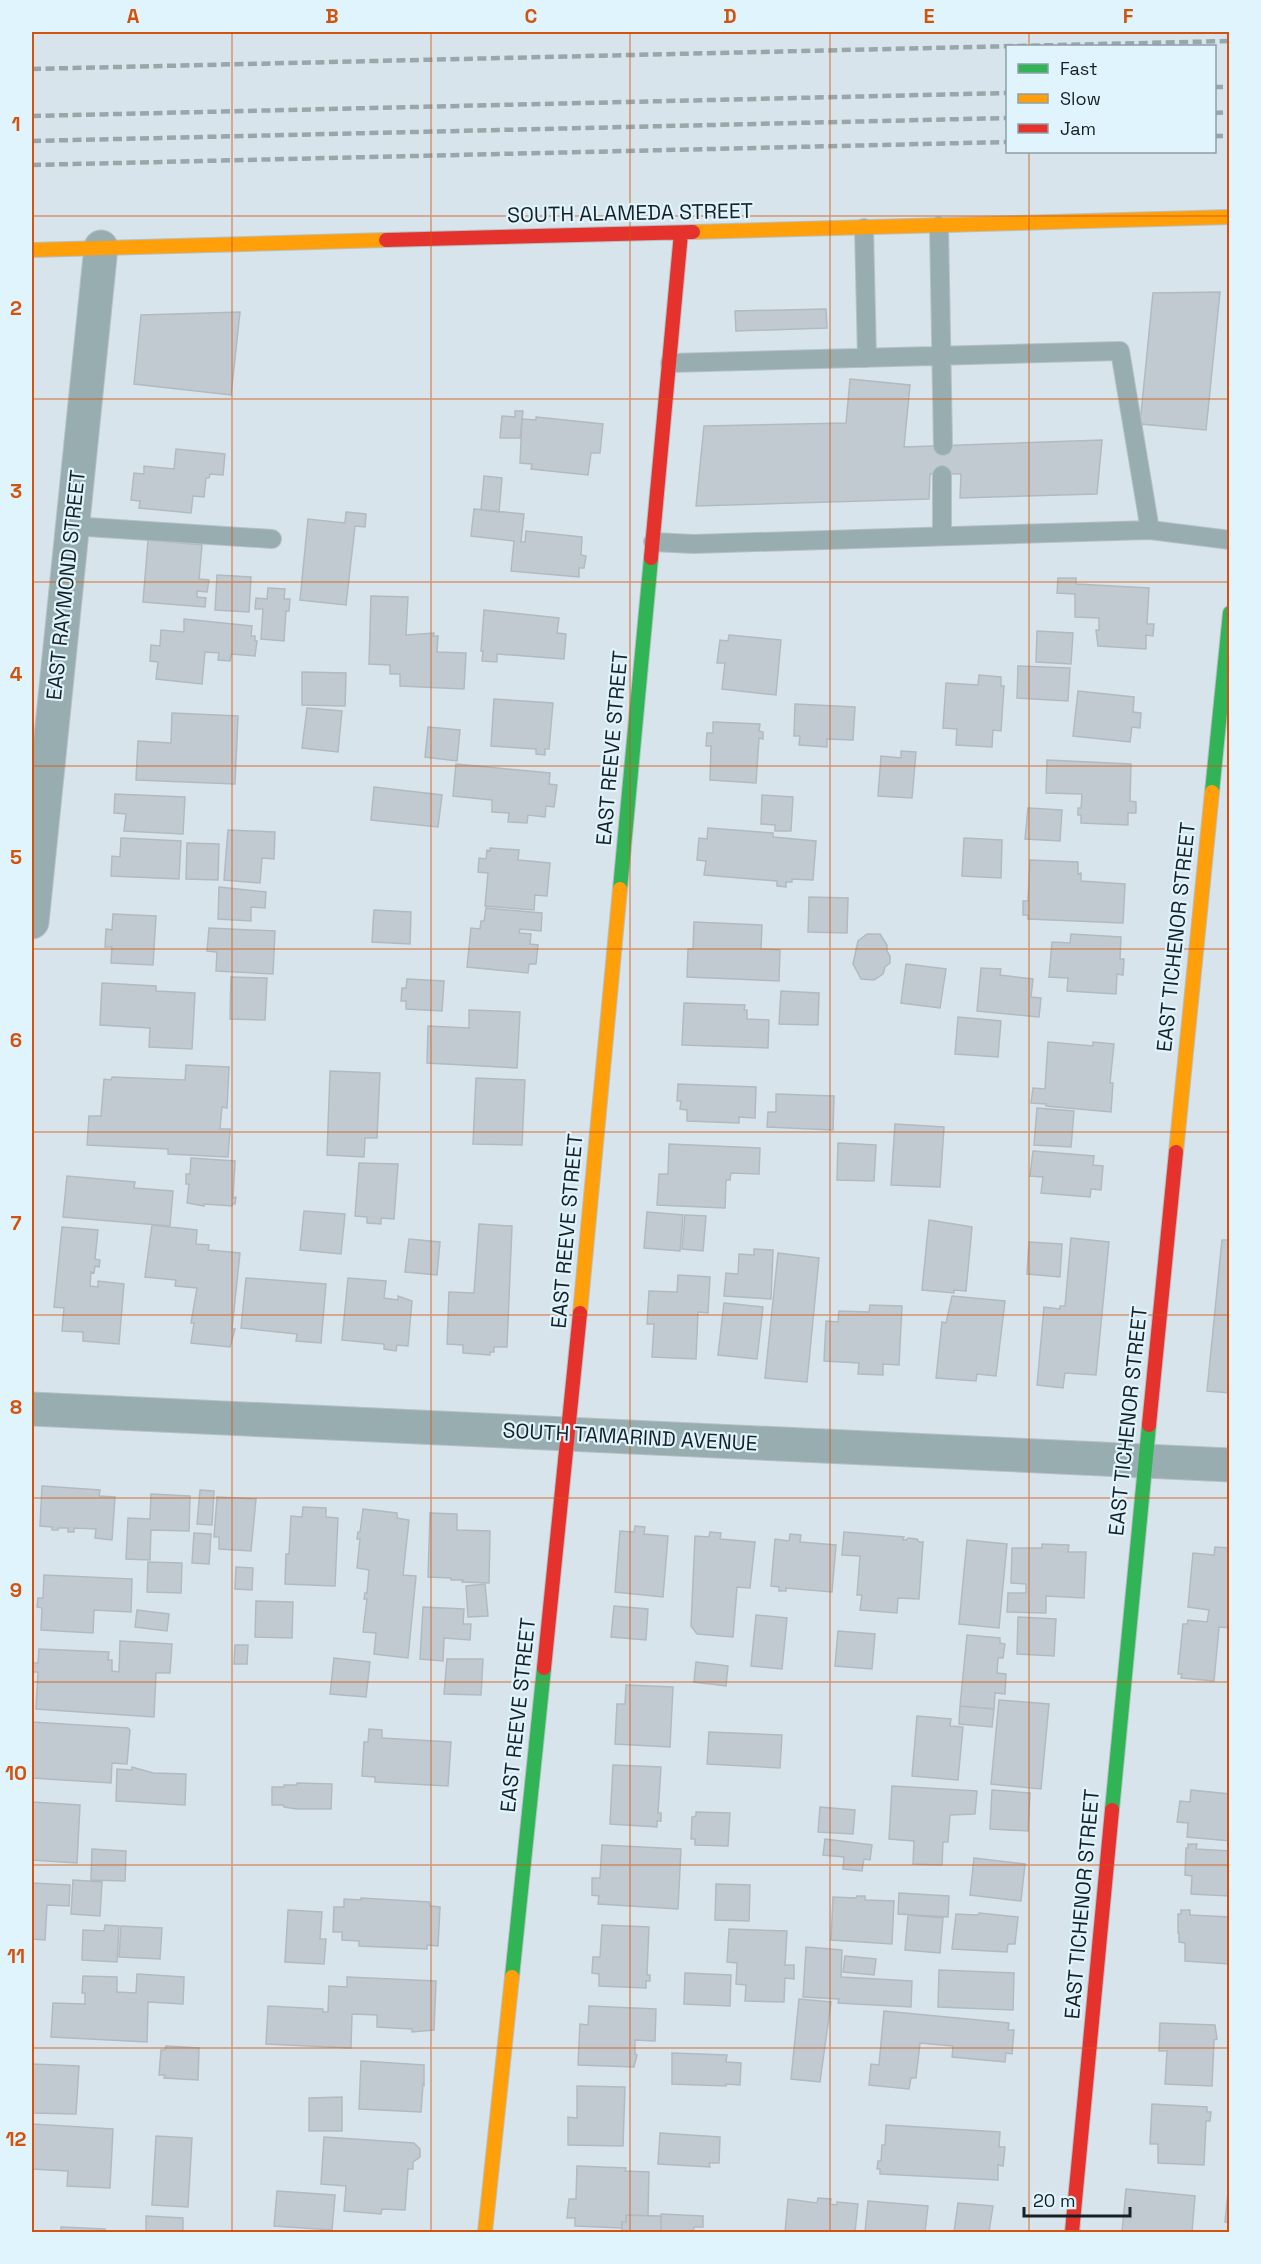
<svg xmlns="http://www.w3.org/2000/svg" width="1261" height="2264" font-family="'Space Grotesk',sans-serif">
<style>
.building{fill:#c2cad1;stroke:#b2bac0;stroke-width:1.5}
.lines{fill:none;stroke-linecap:round;stroke-linejoin:round}
.lane-casing{stroke:#b6c0c6;stroke-width:20}
.street-casing{stroke:#b6c0c6;stroke-width:35}
.fast-casing{stroke:#b6c0c6;stroke-width:16}
.slow-casing{stroke:#b6c0c6;stroke-width:16}
.jam-casing{stroke:#b6c0c6;stroke-width:16}
.lane{stroke:#98adaf;stroke-width:18}
.street{stroke:#98adaf;stroke-width:33}
.fast{stroke:#30b455;stroke-width:14}
.slow{stroke:#ff9f0a;stroke-width:14}
.jam{stroke:#e5322d;stroke-width:14}
.rail{stroke:#97a7aa;stroke-width:4.5;stroke-dasharray:9 4.5;stroke-linecap:butt}
.grid{fill:none;stroke:#d3530e;stroke-width:1.5;stroke-opacity:0.55}
.labels{text-anchor:middle;stroke-width:4.5;stroke-linejoin:round;paint-order:stroke}
.street-label{font-size:21px;fill:#172024;stroke:#e0f4fd}
.neatline{fill:none;stroke:#d3530e;stroke-width:2}
.grid-label{font-size:20px;text-anchor:middle;font-weight:bold;fill:#d3530e}
</style>
<rect width="100%" height="100%" fill="#d7e4eb"/>
<path class="building" d="M1220,292L1206,430L1140,424L1153,293Z
M826,309L827,328L736,331L735,311Z
M240,312L231,395L134,384L141,315Z
M850,379L910,385L904,447L1102,440L1097,494L960,498L961,474H930L929,499L696,506L704,426L846,423Z
M515,411H523L520,438H500L502,416L515,417Z
M536,417L603,424L600,453H591L588,475L531,469L532,464L520,463L522,419L536,420Z
M176,449L225,454L223,475L210,474L209,478H206L204,497L193,496L191,513L139,508L140,501L131,500L134,473L144,474V466L174,469Z
M484,476L502,478L499,512L481,510Z
M474,509L524,514L521,542H525L526,531L582,537L581,555L586,556L584,568H579V577L511,571L514,541L471,536Z
M346,512L366,514L365,527L355,526L346,605L300,600L308,519L345,523Z
M148,540L202,545L199,579L209,580L207,592L197,591V597L206,598L205,607L143,602Z
M217,575L251,577L249,612L215,610Z
M1058,578H1076V584L1149,588L1147,624H1154L1153,636L1146,635V649L1098,646L1096,630H1099V618L1075,617V594L1057,593Z
M268,588L285,589L284,599H290L289,611H286L284,641L261,639L263,609H255L256,598L267,599Z
M371,596L408,597L406,635L434,633L433,636H438L437,652L466,653L464,689L400,686V674H390V665L369,664Z
M484,610L559,618L557,633L566,634L564,659L497,654V662L482,661L483,651H481Z
M184,619L252,626L251,636H255V641H257L255,656L231,654L230,661L218,660L219,653L205,652L202,684L156,679L158,662L150,661L151,645L160,646L161,630L184,632Z
M1037,631L1073,633L1071,664L1036,662Z
M729,635L781,640L776,695L722,689L725,663H717L720,640L728,641Z
M1018,666L1070,668L1068,701L1017,698Z
M302,672L346,673L345,706L302,705Z
M979,675L1001,677V686H1004L1001,731L993,730L992,747L956,745L957,729L943,728L946,683L978,685Z
M1078,691L1134,697L1133,712L1141,713L1140,728L1132,727L1130,742L1073,736Z
M494,699L553,703L549,749H545V755L536,754V749L491,746Z
M795,704L855,707L853,740L827,739V747L799,745L800,736H794Z
M307,708L342,711L338,752L302,748Z
M172,713L238,716L235,784L136,780L138,741L171,743Z
M713,722L760,724L759,731L763,732V739L759,738L756,783L710,780L711,746H706L707,733H713Z
M428,727L460,730L457,761L425,757Z
M901,751L916,752L912,798L878,796L881,756L901,758Z
M1047,760L1131,764L1130,801L1136,802V813H1128V825L1081,823V815H1078V808H1081L1082,794L1046,793Z
M456,764L550,773L549,784L557,785L554,807L546,806L545,817L528,815L527,823L508,822L509,813L492,812V800L453,796Z
M374,787L442,795L438,827L371,820Z
M115,794L185,797L183,834L124,831L126,814L114,813Z
M762,795L793,797L791,831H775V825L761,824Z
M1028,808L1062,810L1060,841L1025,839Z
M708,828L773,833V837L816,841L813,880L792,879V882H786V887L777,886V881L704,875L706,861L697,860L699,838L707,839Z
M228,830L275,832L274,859L262,858L260,883L224,880Z
M121,838L181,841L179,879L111,876L112,856L120,857Z
M964,838L1002,840L1001,878L962,876Z
M187,843L219,844L218,880L186,879Z
M490,848L519,850L518,860L550,863L547,896L535,895L534,910L485,906L488,873L478,872L479,858L486,859L487,850L490,851Z
M1030,860L1078,862V874L1081,873V881L1125,884L1123,923L1028,919V915H1023V901H1028Z
M219,887L266,892L265,908L251,907V921L218,919Z
M809,897L848,898L847,933L808,932Z
M486,908L542,913L541,931L520,929L519,933L531,934L530,944L538,945L536,964H529L528,973L467,967L471,928L480,929L481,921H484Z
M374,910L411,912L410,944L372,942Z
M113,914L156,916L153,965L111,963L112,947H105L106,929L112,930Z
M694,922L762,925L761,949L780,950L779,981L687,977L688,949H693Z
M209,928L275,931L273,974L216,971L217,952L207,951Z
M867,934H880L887,945V951L890,956V963L885,967L883,974L874,980L861,979L853,964L858,941Z
M1071,934L1121,937L1120,959H1124L1123,975L1117,974L1116,994L1067,991L1068,978L1049,977L1052,942L1070,943Z
M906,964L946,969L940,1008L901,1003Z
M981,968L1001,969L1000,975L1033,979L1031,997L1041,998L1039,1017L977,1011Z
M231,977L267,978L265,1020L230,1019Z
M407,979L444,981L442,1011L406,1009V1001H401L402,988H406Z
M102,983L156,986V991L195,993L192,1049L149,1047L150,1028L100,1025Z
M781,991L819,993L818,1025L779,1024Z
M684,1003L745,1005L744,1010H747V1019L769,1020L768,1048L682,1045Z
M469,1010L520,1012L517,1068L427,1063L428,1026L469,1028Z
M958,1017L1001,1021L998,1057L955,1054Z
M1048,1042L1093,1046V1042L1114,1044L1110,1083H1113L1111,1112L1046,1106V1104L1031,1103L1033,1088L1045,1089Z
M186,1065L229,1067L227,1108L222,1107L220,1129H230L228,1157L168,1154V1149L87,1145L89,1116H101L104,1079L111,1080L112,1077L185,1080Z
M330,1071L380,1073L377,1138H365L364,1157L327,1155Z
M476,1078L525,1080L522,1145L473,1144Z
M678,1084L756,1087L755,1118L739,1117V1123L687,1121V1110L680,1109L681,1101H677Z
M776,1094L834,1096L833,1130L767,1127L768,1112H776Z
M1037,1108L1074,1111L1071,1147L1034,1145Z
M895,1124L944,1127L940,1187L891,1185Z
M838,1143L876,1145L874,1181L837,1180Z
M669,1144L760,1148L759,1174L731,1173L730,1180H726L725,1208L657,1205L659,1174H668Z
M1033,1151L1094,1156L1093,1165L1103,1166L1101,1190L1091,1189L1090,1197L1041,1193L1043,1177L1030,1176Z
M191,1158L235,1161L233,1198L236,1197L235,1204L233,1203L232,1206L204,1204V1206L187,1203L189,1184H186V1174H190Z
M359,1163L398,1164L394,1219L381,1218V1224L367,1223V1217L355,1216Z
M67,1176L135,1182L134,1188L173,1191L170,1226L63,1217Z
M304,1211L345,1214L341,1254L300,1250Z
M647,1212L683,1215L680,1251L644,1248Z
M685,1215L706,1216L703,1251L682,1249Z
M929,1220L972,1227L966,1291L954,1290V1293L922,1290Z
M479,1224L512,1226L507,1347H494V1352H490V1355L463,1353V1345L447,1344L449,1292L474,1293Z
M152,1225L197,1230L196,1244L209,1245L208,1250L240,1253L232,1329H235L230,1347L191,1343L194,1323H191L197,1288L175,1286L176,1280L145,1277Z
M62,1227L98,1230L95,1259L100,1260L99,1267L95,1266L94,1273L91,1272L90,1286L98,1287V1281L124,1284L119,1344L83,1341V1332L62,1331L64,1308L54,1307Z
M1071,1238L1109,1242L1096,1375L1065,1373L1063,1388L1037,1385L1044,1307L1060,1309V1306H1065Z
M409,1239L440,1242L437,1275L405,1272Z
M1222,1240H1230V1393L1207,1391Z
M1029,1242L1062,1244L1060,1277L1027,1274Z
M754,1249L773,1250L771,1299L724,1296L726,1273L738,1274L739,1254L754,1255Z
M778,1253L819,1258L807,1382L765,1378Z
M678,1275L710,1277L708,1313L698,1312L696,1359L652,1357L654,1324H647L649,1291L677,1292Z
M246,1278L326,1284L321,1343L296,1341L297,1334L241,1328Z
M348,1278L386,1281L384,1298L398,1300V1296L412,1301L408,1346L397,1345L396,1351L384,1349V1344L342,1340Z
M952,1296L1005,1301L996,1376L977,1374L976,1381L936,1378L942,1322L946,1323Z
M724,1303L763,1307L757,1359L718,1355Z
M870,1305L902,1306L899,1365L883,1364V1375L858,1374L859,1363L824,1361L826,1321L838,1322L839,1311L869,1312Z
M42,1486L100,1490L99,1496L115,1497L112,1540L95,1538L96,1529L74,1528V1532H68V1528H58V1530H52V1527L40,1526Z
M200,1490L214,1491L212,1525L197,1524Z
M151,1494L190,1496L189,1531L151,1530L150,1560L126,1559L128,1518L150,1519Z
M217,1497L256,1499L251,1551L219,1549V1537H214Z
M303,1507L326,1508V1517L338,1518L335,1586L285,1584L286,1554H289L291,1516L302,1517Z
M363,1509L397,1513V1518L409,1520L403,1575L416,1576L408,1658L374,1654L376,1633L363,1632L367,1599H364L365,1593H367L369,1570L357,1568L360,1539H357L358,1532H360Z
M430,1513L457,1514V1530L490,1531L489,1583L462,1582L463,1580H451V1578L428,1577Z
M635,1526L645,1527L644,1534L668,1536L663,1597L615,1592L620,1531L634,1532Z
M710,1532L721,1533L720,1539L755,1542L750,1588L737,1587L733,1637L697,1634L691,1626L695,1536L709,1537Z
M844,1532L904,1537L903,1540H906L908,1538L917,1539L919,1542H923L919,1599L898,1598L897,1613L860,1610L862,1595H857L860,1556L842,1555Z
M194,1533L211,1534L209,1564L192,1563Z
M790,1534L801,1535L800,1542L836,1545L832,1592L786,1588V1591H779V1587L771,1586L775,1539L789,1541Z
M967,1540L1007,1544L999,1628L959,1624Z
M1042,1544L1069,1545L1068,1552H1086L1084,1598L1046,1596V1613L1007,1612L1008,1593H1026V1584L1011,1583L1012,1548H1042Z
M1215,1547L1230,1548V1628L1219,1627L1214,1681L1181,1678L1182,1674H1178L1183,1624H1187L1188,1620L1207,1622L1209,1610L1188,1607L1193,1553L1214,1555Z
M148,1562L182,1563L181,1593L147,1592Z
M236,1567L253,1568L252,1590L235,1589Z
M44,1575L132,1579L131,1612L94,1610L93,1633L41,1630L42,1608L37,1607L38,1598H43Z
M485,1584L488,1616L468,1617L466,1586Z
M256,1601L293,1602L292,1638L255,1637Z
M614,1606L648,1609L646,1640L611,1637Z
M423,1607L464,1609L463,1624H471L470,1640L444,1638L443,1661L420,1659Z
M137,1610L169,1614L167,1631L135,1627Z
M756,1615L787,1618L782,1669L751,1666Z
M1018,1617L1056,1619L1054,1656L1017,1654Z
M838,1631L875,1634L872,1669L835,1666Z
M967,1635L1000,1638V1643L1005,1644L1003,1658H998L997,1673L1006,1674L1005,1694L995,1693L994,1709L960,1706Z
M120,1641L172,1644L170,1673H156L154,1717L36,1709L38,1672H32V1663H38L39,1649L109,1652L108,1660H112V1671L119,1672Z
M235,1645H248L247,1664H234Z
M334,1658L370,1662L366,1697L330,1694Z
M447,1659H483L481,1695L444,1694Z
M696,1662L728,1666L726,1686L694,1682Z
M626,1685L673,1687L670,1747L615,1744L617,1704H625Z
M999,1700L1049,1704L1041,1789L991,1784Z
M960,1706L994,1709L992,1727L959,1724Z
M917,1716L951,1719L950,1726L963,1727L958,1780L912,1776Z
M32,1722L128,1728L130,1730L127,1764L112,1763L111,1783L32,1778Z
M369,1729L382,1730V1738L451,1742L448,1786L375,1782V1777L362,1776L364,1742H368Z
M709,1732L782,1735L780,1768L707,1764Z
M613,1765L661,1767L658,1813H661V1821H657V1827L610,1824Z
M132,1767L153,1773L186,1774L185,1805L116,1801L117,1769L132,1770Z
M297,1783L332,1784L331,1809H297L284,1807L283,1805H272V1787H284V1785H297Z
M892,1786L977,1791L975,1814L950,1815L948,1842H943L942,1865L913,1864L914,1841L889,1839Z
M992,1790L1030,1793L1028,1831L990,1829Z
M1191,1790L1230,1794V1841L1187,1837L1188,1823L1177,1822L1180,1801L1190,1802Z
M32,1802L80,1805L77,1863L32,1860Z
M820,1807L855,1810L853,1834L818,1832Z
M696,1812L730,1813L728,1846L695,1845V1839H691L692,1817L696,1816Z
M825,1839L872,1845L870,1860L864,1859L862,1871L843,1869L844,1857L823,1855Z
M1188,1844H1197L1196,1849L1230,1851V1896L1191,1894L1192,1876L1185,1875L1186,1848H1188Z
M602,1845L681,1849L678,1909L598,1904L599,1896L592,1895V1878H600Z
M92,1849L126,1851L125,1881L91,1880Z
M974,1858L1025,1864L1021,1901L970,1895Z
M73,1880L102,1882L100,1916L71,1914Z
M32,1883L70,1885L69,1906L47,1905L45,1940L32,1939Z
M716,1884L750,1885L749,1921L715,1920Z
M899,1893L949,1896L948,1917L898,1914Z
M857,1896H865V1900L894,1901L892,1944L831,1940L833,1897L856,1898Z
M361,1898L429,1902L430,1906L440,1907L438,1946L427,1945V1949L359,1946V1941L342,1940V1932H333L334,1907H344V1899L361,1900Z
M288,1910L322,1912L320,1939H326L324,1964L285,1962Z
M1181,1910H1190V1915L1230,1917V1964L1185,1961V1943L1179,1942V1933H1178V1914H1181Z
M979,1913L1018,1917L1015,1944H1008L1007,1952L952,1949L956,1914L978,1915Z
M908,1915L943,1918L940,1953L905,1950Z
M105,1925L119,1926L117,1962L82,1960L83,1930L104,1931Z
M602,1925L649,1927L647,1975H650V1981H646V1988L599,1986V1974L592,1973L593,1957H600Z
M121,1926L162,1928L160,1959L119,1957Z
M729,1929L787,1931L785,1965H794V1979L785,1978L784,2002L745,2001L746,1985L736,1984L737,1963L727,1962Z
M806,1947L842,1950L841,1977L912,1981L911,2007L838,2003L839,1999L803,1997Z
M845,1956L876,1959L874,1975L843,1972Z
M939,1970L1014,1973L1013,2010L938,2007Z
M685,1973L731,1975L730,2006L684,2004Z
M137,1974L184,1977L183,2004L148,2002L147,2042L51,2037L53,2003L85,2004V1993H82L83,1976L117,1977V1992L136,1993Z
M347,1977L436,1981L434,2030L412,2032V2029L377,2027V2015L352,2014L351,2048L266,2044L268,2006L323,2009V2012H328L329,1986L347,1987Z
M799,1999L831,2002L820,2082L791,2079Z
M589,2006L656,2009L655,2041L635,2040V2054L637,2055L634,2067L578,2065L580,2024L588,2025Z
M884,2011L1009,2023L1008,2030H1014L1012,2054L1006,2053L1005,2062L952,2057L953,2046L920,2043L916,2078H911L909,2089L869,2085L871,2064L879,2065Z
M1160,2023L1215,2025L1217,2039L1214,2040L1212,2086L1165,2084L1167,2051H1159Z
M166,2046L199,2048L198,2080L164,2078L165,2075H159L161,2050H165Z
M672,2053L727,2055L726,2062L741,2063L740,2085L726,2084V2086L672,2084Z
M361,2061L424,2065V2085L423,2084L421,2112L359,2109Z
M32,2064L79,2066L76,2114L32,2113Z
M577,2086L625,2087L623,2146L568,2145V2117L577,2118Z
M342,2097V2131H309V2098Z
M1152,2104L1207,2107V2112H1211L1210,2121H1206L1204,2165L1158,2163V2144H1150Z
M32,2124L113,2129L110,2188L67,2186L68,2171L32,2169Z
M886,2125L1000,2132L999,2147H1005L1003,2166L998,2165V2180L880,2174V2169H877L878,2161H881L882,2145H885Z
M660,2133L720,2137L719,2163H709L710,2167L658,2164Z
M156,2136L192,2138L188,2207L152,2205Z
M324,2137L414,2143L420,2149V2157L413,2162V2169H408L405,2210L382,2209L381,2214L344,2211L346,2186L321,2184Z
M577,2166L626,2168L625,2171L649,2172L648,2216L626,2215V2222H622V2228L575,2226V2218H567L569,2199H576Z
M1229,2182H1230V2223L1225,2222Z
M1126,2189L1195,2196L1192,2232H1122Z
M277,2191L335,2195L332,2230L274,2226Z
M818,2198L831,2199L830,2204L837,2205V2202L858,2204L855,2232H785L788,2199L817,2203Z
M868,2201L928,2206L925,2232H865Z
M958,2203L993,2206L989,2232H954Z
M661,2214L703,2216V2227H694L693,2232H661Z
M626,2215L661,2216V2232H622V2222H626Z
M146,2216L183,2218V2232H146Z
M61,2227L105,2229V2232H61Z"/>
<g class="lines">
<g class="lane-casing">
<path id="lane" d="M939,226L943,446
M864,228L867,358
M670,363L1120,351L1150,530
M942,475V536
M72,526L272,539
M653,542L694,544L1150,530L1230,540"/>
</g>
<g class="street-casing">
<path id="street" d="M32,922L101,247
M32,1409L1230,1465"/>
</g>
<g class="fast-casing">
<path id="fast" d="M1212,792L1230,613
M620,889L651,558
M1112,1810L1149,1425
M512,1977L544,1668"/>
</g>
<g class="slow-casing">
<path id="slow" d="M693,232L1230,217
M32,250L386,240
M1176,1152L1212,792
M580,1313L620,889
M485,2232L512,1977"/>
</g>
<g class="jam-casing">
<path id="jam" d="M386,240L693,232
M651,558L681,233
M1149,1425L1176,1152
M544,1668L580,1313
M1072,2232L1112,1810"/>
</g>
<use href="#lane" class="lane"/>
<use href="#street" class="street"/>
<use href="#fast" class="fast"/>
<use href="#slow" class="slow"/>
<use href="#jam" class="jam"/>
<path class="rail" d="M32,69L1230,41
M1214,87H1230
M1214,113L1230,112
M32,116L1008,93
M1214,136H1230
M32,141L1008,118
M32,165L1008,142"/>
</g>
<path class="grid" d="M232,32V2232M431,32V2232M630,32V2232M830,32V2232M1029,32V46M1029,152V2232M32,216H1230M32,399H1230M32,582H1230M32,766H1230M32,949H1230M32,1132H1230M32,1315H1230M32,1498H1230M32,1682H1230M32,1865H1230M32,2048H1230"/>
<g class="labels">
<g class="street-label">
<text transform="translate(630 213) rotate(-1)" y="7">SOUTH ALAMEDA STREET</text>
<text transform="translate(66 585) rotate(-84)" y="7">EAST RAYMOND STREET</text>
<text transform="translate(612 748) rotate(-85)" y="7">EAST REEVE STREET</text>
<text transform="translate(1176 937) rotate(-84)" y="7">EAST TICHENOR STREET</text>
<text transform="translate(567 1231) rotate(-85)" y="7">EAST REEVE STREET</text>
<text transform="translate(1128 1421) rotate(-84)" y="7">EAST TICHENOR STREET</text>
<text transform="translate(630 1437) rotate(3)" y="7">SOUTH TAMARIND AVENUE</text>
<text transform="translate(518 1715) rotate(-84)" y="7">EAST REEVE STREET</text>
<text transform="translate(1082 1904) rotate(-85)" y="7">EAST TICHENOR STREET</text>
</g>
</g>
<rect width="1261" height="2264" fill="none" stroke="#e0f4fd" stroke-width="66"/>
<rect x="1006" y="45" width="210" height="108" fill="#e0f4fd" stroke="#909fa6" stroke-width="1.5"/>
<rect x="1018" y="64" width="30" height="9" fill="#30b455" stroke="#909fa6" stroke-width="1.5"/>
<text x="1060" y="75" font-size="18" fill="#172024">Fast</text>
<rect x="1018" y="94" width="30" height="9" fill="#ff9f0a" stroke="#909fa6" stroke-width="1.5"/>
<text x="1060" y="105" font-size="18" fill="#172024">Slow</text>
<rect x="1018" y="124" width="30" height="9" fill="#e5322d" stroke="#909fa6" stroke-width="1.5"/>
<text x="1060" y="135" font-size="18" fill="#172024">Jam</text>
<path d="M1024 2207v9h106v-9" fill="none" stroke="#172024" stroke-width="3"/>
<text x="1033" y="2207" font-size="18" fill="#172024" stroke="#e0f4fd" stroke-width="4.5" paint-order="stroke">20 m</text>
<rect x="33" y="33" width="1195" height="2198" class="neatline"/>
<g class="grid-label">
<text x="133" y="23">A</text>
<text x="332" y="23">B</text>
<text x="531" y="23">C</text>
<text x="730" y="23">D</text>
<text x="929" y="23">E</text>
<text x="1128" y="23">F</text>
<text x="16" y="131">1</text>
<text x="16" y="315">2</text>
<text x="16" y="498">3</text>
<text x="16" y="681">4</text>
<text x="16" y="864">5</text>
<text x="16" y="1047">6</text>
<text x="16" y="1230">7</text>
<text x="16" y="1414">8</text>
<text x="16" y="1597">9</text>
<text x="16" y="1780">10</text>
<text x="16" y="1963">11</text>
<text x="16" y="2146">12</text>
</g>
</svg>
